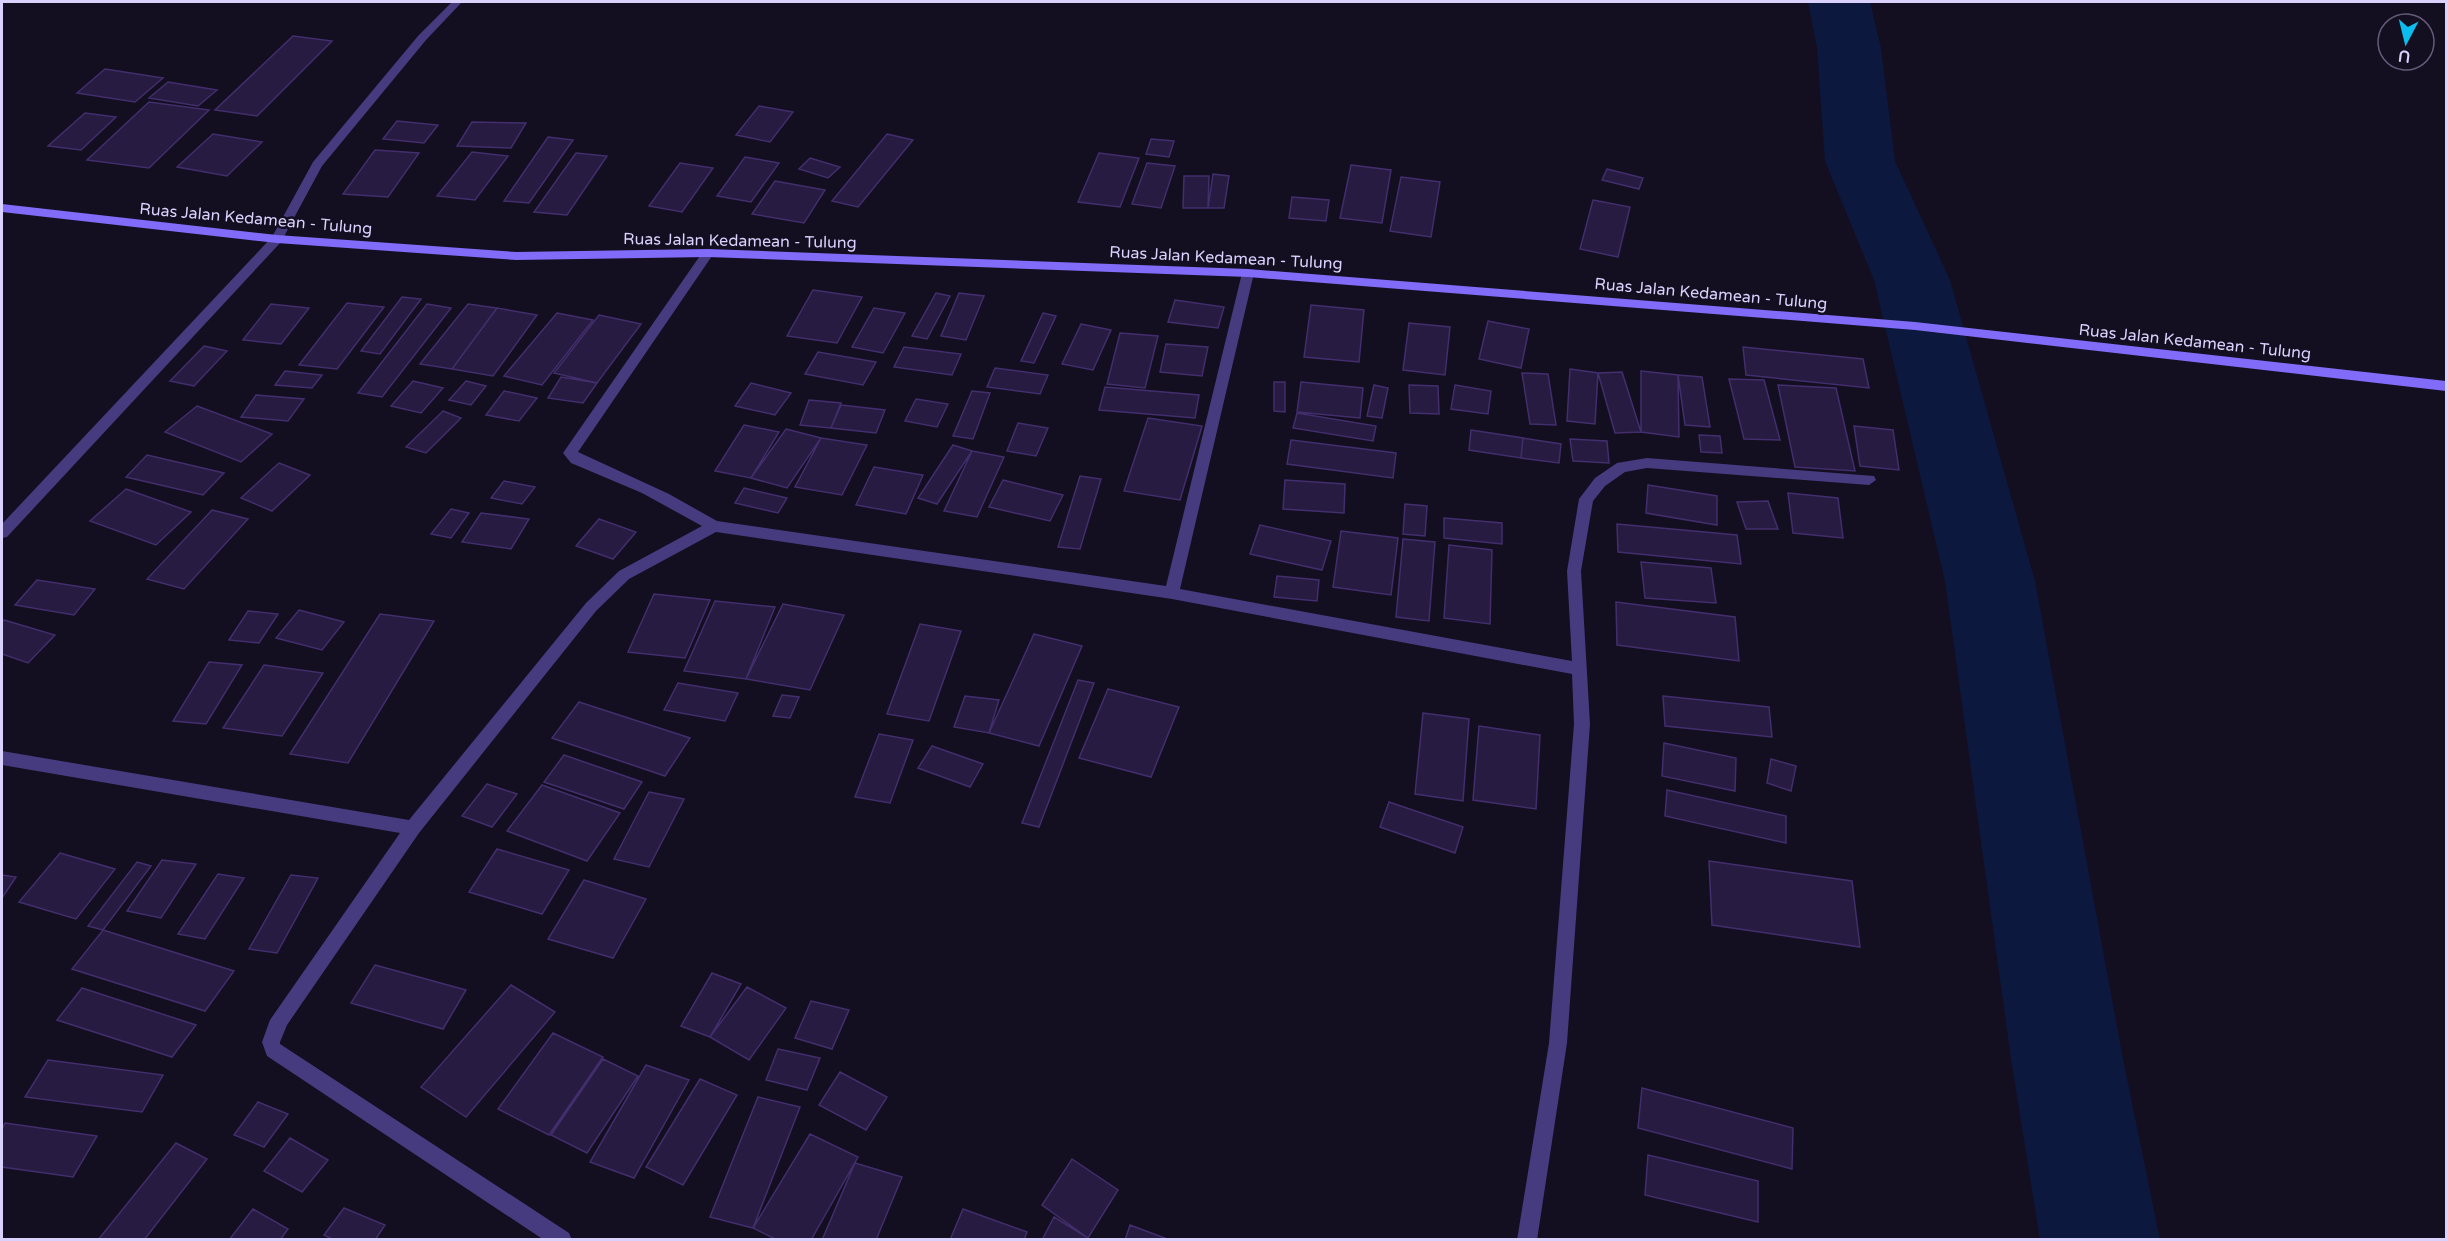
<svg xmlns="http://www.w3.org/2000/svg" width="2448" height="1241" font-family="'Varela Round',sans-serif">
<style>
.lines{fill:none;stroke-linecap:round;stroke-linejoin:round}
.river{fill:#0c183d;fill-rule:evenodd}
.building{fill:#271b41;stroke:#422e6c;stroke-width:1.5}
.minor{fill:#463b7e;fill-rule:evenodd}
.secondary{fill:#806cf8;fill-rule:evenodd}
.labels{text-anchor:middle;stroke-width:5;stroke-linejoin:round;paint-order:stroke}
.street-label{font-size:16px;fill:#dbd1fd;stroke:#140e21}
</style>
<rect width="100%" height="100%" fill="#140e21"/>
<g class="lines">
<path class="river" d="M1808,2H1870L1881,48L1895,161L1950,280L2035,581L2123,1059L2160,1240H2040L2011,1059L1945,581L1874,280L1825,161L1817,48Z"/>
</g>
<path class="building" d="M293,36L332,41L257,116L215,110Z
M105,69L163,78L135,102L77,93Z
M168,82L217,90L198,106L149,98Z
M149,102L209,110L149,168L87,160Z
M759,106L793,112L770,142L736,135Z
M85,113L116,117L81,150L48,146Z
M397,121L438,125L424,143L383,139Z
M472,122L526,123L511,148L457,146Z
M213,134L262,142L227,176L177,167Z
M887,134L913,140L858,207L832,201Z
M548,137L573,140L529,203L504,201Z
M1151,139L1174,141L1169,157L1146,154Z
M375,150L419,153L388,197L343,194Z
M472,152L508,156L475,200L437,196Z
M576,153L607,156L567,215L534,212Z
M1099,153L1139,158L1120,207L1078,202Z
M745,157L779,163L751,202L717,196Z
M810,158L840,167L828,178L799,169Z
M680,163L713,168L682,212L649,206Z
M1147,163L1175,166L1161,208L1132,204Z
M1351,165L1391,170L1382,223L1340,218Z
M1607,169L1643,178L1639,189L1602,180Z
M1213,174L1229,176L1224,208H1208Z
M1184,176H1209L1208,208H1183Z
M1401,177L1440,182L1431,237L1390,231Z
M775,181L825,190L804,223L752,214Z
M1292,197L1329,200L1326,221L1289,218Z
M1593,200L1630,207L1618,257L1580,249Z
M813,290L862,297L837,343L787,336Z
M936,293L950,296L927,339L912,336Z
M959,293L984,296L966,340L941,336Z
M402,297L421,299L380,354L361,351Z
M1175,300L1224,307L1218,328L1168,322Z
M347,303L384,307L337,369L299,365Z
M271,304L309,308L281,344L243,340Z
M427,304L451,308L382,397L358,393Z
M468,304L497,308L452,369L420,364Z
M1311,305L1364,310L1359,362L1304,357Z
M497,308L537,315L493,376L452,369Z
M874,308L905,313L883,353L852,347Z
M557,313L593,320L542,385L504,376Z
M1043,313L1056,316L1034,363L1021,361Z
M599,315L641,324L597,383L554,373Z
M1488,321L1529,329L1521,368L1479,359Z
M1409,323L1450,327L1445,375L1403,370Z
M1081,324L1111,330L1093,370L1062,364Z
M1120,333L1158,336L1145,388L1107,384Z
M1166,344L1208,347L1202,376L1160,372Z
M204,346L227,351L194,386L170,381Z
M904,347L961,354L952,375L894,367Z
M1743,347L1863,359L1869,388L1746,375Z
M818,352L876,362L863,385L805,374Z
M995,368L1048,375L1040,394L987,387Z
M1570,369L1598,373L1595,424L1567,421Z
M285,371L322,375L312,388L275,385Z
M1641,371L1678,375L1679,437L1641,432Z
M1622,372L1641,432L1615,433L1598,373Z
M1522,373L1548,374L1556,425L1530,424Z
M1678,375L1702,377L1710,427L1685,425Z
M561,377L597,383L583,403L548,398Z
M1729,379L1764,380L1780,440L1744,439Z
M413,381L443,388L421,413L391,406Z
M466,381L486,386L471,405L449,400Z
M1274,382H1285V412L1274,411Z
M1301,382L1363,388L1360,418L1297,412Z
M751,383L791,393L775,415L735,406Z
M1374,385L1388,388L1382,418L1367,416Z
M1409,385L1438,386L1439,414L1410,413Z
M1455,385L1491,391L1488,414L1451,409Z
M1778,385L1836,388L1855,471L1795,467Z
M1105,387L1199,395L1195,418L1099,410Z
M504,391L537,398L519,421L486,415Z
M972,391L990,393L973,439L953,436Z
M256,395L304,399L288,421L241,417Z
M916,399L948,404L937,427L905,421Z
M809,400L841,403L831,428L800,425Z
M841,405L885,410L876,433L831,428Z
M197,406L272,434L241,462L165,432Z
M443,411L461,418L426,453L406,447Z
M1297,413L1376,426L1373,441L1293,428Z
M1148,418L1202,426L1180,500L1124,491Z
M1018,423L1048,428L1036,456L1007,451Z
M744,425L779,432L751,478L715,471Z
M1854,426L1893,430L1899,470L1860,466Z
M786,429L821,438L787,488L751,478Z
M1471,430L1523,438L1521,458L1469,450Z
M1699,435L1720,436L1722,453L1701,452Z
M821,438L867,445L842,495L795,487Z
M1523,438L1561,444L1559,463L1521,458Z
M1570,439L1607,441L1609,463L1573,461Z
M1291,440L1396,453L1393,478L1287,464Z
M953,445L972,451L937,504L918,498Z
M972,451L1004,457L977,517L944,511Z
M147,455L224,473L203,495L126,477Z
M279,463L310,475L272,511L241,498Z
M874,467L923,475L906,514L856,505Z
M1080,476L1101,479L1080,549L1058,547Z
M1003,480L1063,495L1050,521L989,507Z
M1285,480L1345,484L1344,513L1283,509Z
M504,481L535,487L522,504L491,498Z
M1648,485L1717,496V525L1646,513Z
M744,488L787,498L778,513L735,503Z
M126,489L191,512L156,545L90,521Z
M1788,493L1838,498L1843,538L1793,533Z
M1768,501L1778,529H1746L1737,502Z
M1405,504L1427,506L1425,536L1403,534Z
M451,509L469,513L451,538L431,534Z
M212,510L248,519L184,589L147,579Z
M481,513L529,519L511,549L462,542Z
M1444,518L1502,523V544L1444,538Z
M599,519L636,532L613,559L576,546Z
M1617,524L1737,535L1741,564L1618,552Z
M1260,525L1331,541L1322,570L1250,554Z
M1341,531L1398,538L1391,595L1333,587Z
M1403,539L1435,542L1429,621L1396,617Z
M1449,545L1492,550L1490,624L1444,618Z
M1641,562L1711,568L1716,603L1645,598Z
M1277,576L1319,580L1317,601L1274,597Z
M37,580L95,589L74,615L15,605Z
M654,594L710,600L685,658L628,652Z
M715,601L775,607L746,679L684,671Z
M1616,602L1735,617L1739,661L1617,645Z
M783,604L844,615L810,690L746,679Z
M299,610L344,622L322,650L276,638Z
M248,611L278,614L259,643L229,640Z
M380,614L434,621L348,763L290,754Z
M4,620L55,635L28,663L2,654V622Z
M920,624L961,631L929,721L887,714Z
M1034,634L1082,646L1039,746L989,733Z
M209,662L242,665L206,724L173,721Z
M264,665L323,673L282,736L223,728Z
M1078,680L1094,683L1039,827L1022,823Z
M678,683L738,693L725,721L664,710Z
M1108,689L1179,707L1151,777L1079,758Z
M782,695L799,697L790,718L773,716Z
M965,696L999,700L989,733L954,727Z
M1663,696L1769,707L1772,737L1665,726Z
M579,702L690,738L665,776L552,738Z
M1423,713L1469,719L1463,801L1415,794Z
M1479,726L1540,735L1536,809L1473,800Z
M879,734L913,740L890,803L855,797Z
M1664,743L1736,758L1735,791L1662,776Z
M932,746L983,764L970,787L918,768Z
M564,755L642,782L624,809L544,782Z
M1771,759L1796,766L1791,791L1767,783Z
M487,784L517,794L492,827L462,816Z
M542,785L620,813L587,861L507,831Z
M1667,790L1786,816V843L1665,816Z
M649,792L684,799L649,867L614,859Z
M1389,802L1463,827L1455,853L1380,827Z
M497,849L569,870L542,914L469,892Z
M60,853L115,869L76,919L19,902Z
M162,860L196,864L161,918L127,911Z
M1709,861L1852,881L1860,947L1712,925Z
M137,862L151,866L103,930L88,926Z
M218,874L244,878L205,939L178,934Z
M2,875L16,877L2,898Z
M291,875L318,878L277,953L249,949Z
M584,880L646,899L613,958L548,939Z
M103,930L234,971L205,1011L72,969Z
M375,965L466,990L443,1029L351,1003Z
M712,973L741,984L710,1037L681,1026Z
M511,985L555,1012L466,1117L421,1087Z
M747,987L786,1008L749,1060L710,1037Z
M82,988L196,1025L172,1057L57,1020Z
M811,1001L849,1010L832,1049L795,1038Z
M553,1033L603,1057L549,1135L498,1109Z
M778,1049L820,1058L807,1090L766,1080Z
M603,1059L638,1076L587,1153L551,1135Z
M48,1060L163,1075L142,1112L25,1097Z
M646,1065L689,1080L634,1178L590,1162Z
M840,1072L887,1097L866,1130L819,1105Z
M700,1079L737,1095L683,1185L646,1167Z
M1642,1088L1793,1128L1792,1169L1638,1128Z
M758,1097L800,1107L753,1228L710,1217Z
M258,1102L288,1114L264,1147L234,1135Z
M5,1123L97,1136L73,1177L2,1167V1129Z
M810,1134L858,1157L811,1240H777L753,1228Z
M290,1138L328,1160L302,1192L264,1171Z
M176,1143L207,1159L144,1240H98Z
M1648,1155L1758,1181V1222L1645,1195Z
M1072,1159L1118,1190L1088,1238L1042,1205Z
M855,1163L902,1177L876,1240H822Z
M344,1208L385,1225L375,1240H334L324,1235Z
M253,1209L288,1229L280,1240H229Z
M963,1209L1027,1232L1024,1240H950Z
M1054,1217L1088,1238L1087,1240H1042Z
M1130,1225L1170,1240H1125Z"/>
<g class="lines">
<path class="minor" d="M452,2H462L426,40L322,166L281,242L7,537L2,538V524L272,237L313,162L418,36Z
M708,249L714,253L712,256L578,452L669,494L717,521L1166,586L1242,273L1248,269L1254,273L1180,589L1572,661L1567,571L1579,499L1595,478L1617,463L1647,458L1874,476L1876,480L1869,485L1647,468L1625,472L1605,486L1593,501L1581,571L1590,724L1567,1043L1537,1240H1517L1549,1043L1574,724L1572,674L1172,599L716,532L629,579L596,611L419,833L287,1025L280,1042V1044L569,1233L572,1240H544L267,1056L262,1042L270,1020L400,833L2,765V751L409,820L586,603L619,571L702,526L642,493L571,463L563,453L704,250Z"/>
<path class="secondary" d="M2,204L277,235L516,252L708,249L1248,269L1915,322L2446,381V391L1915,330L1248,277L708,257L516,260L277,243L2,212Z"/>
</g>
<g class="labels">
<g class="street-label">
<text transform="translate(256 218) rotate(5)" y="6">Ruas Jalan Kedamean - Tulung</text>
<text transform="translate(740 240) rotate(1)" y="6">Ruas Jalan Kedamean - Tulung</text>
<text transform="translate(1226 257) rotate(3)" y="6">Ruas Jalan Kedamean - Tulung</text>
<text transform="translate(1711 293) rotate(5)" y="6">Ruas Jalan Kedamean - Tulung</text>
<text transform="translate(2195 341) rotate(6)" y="6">Ruas Jalan Kedamean - Tulung</text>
</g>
</g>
<rect width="2448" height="1241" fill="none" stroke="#dbd1fd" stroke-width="6"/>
<g transform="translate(2406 42) rotate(187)"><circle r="28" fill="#140e21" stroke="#645c79" stroke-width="1.5"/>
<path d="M0-4.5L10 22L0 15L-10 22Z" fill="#0bbdef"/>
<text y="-9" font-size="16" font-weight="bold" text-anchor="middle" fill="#dbd1fd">U</text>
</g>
</svg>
